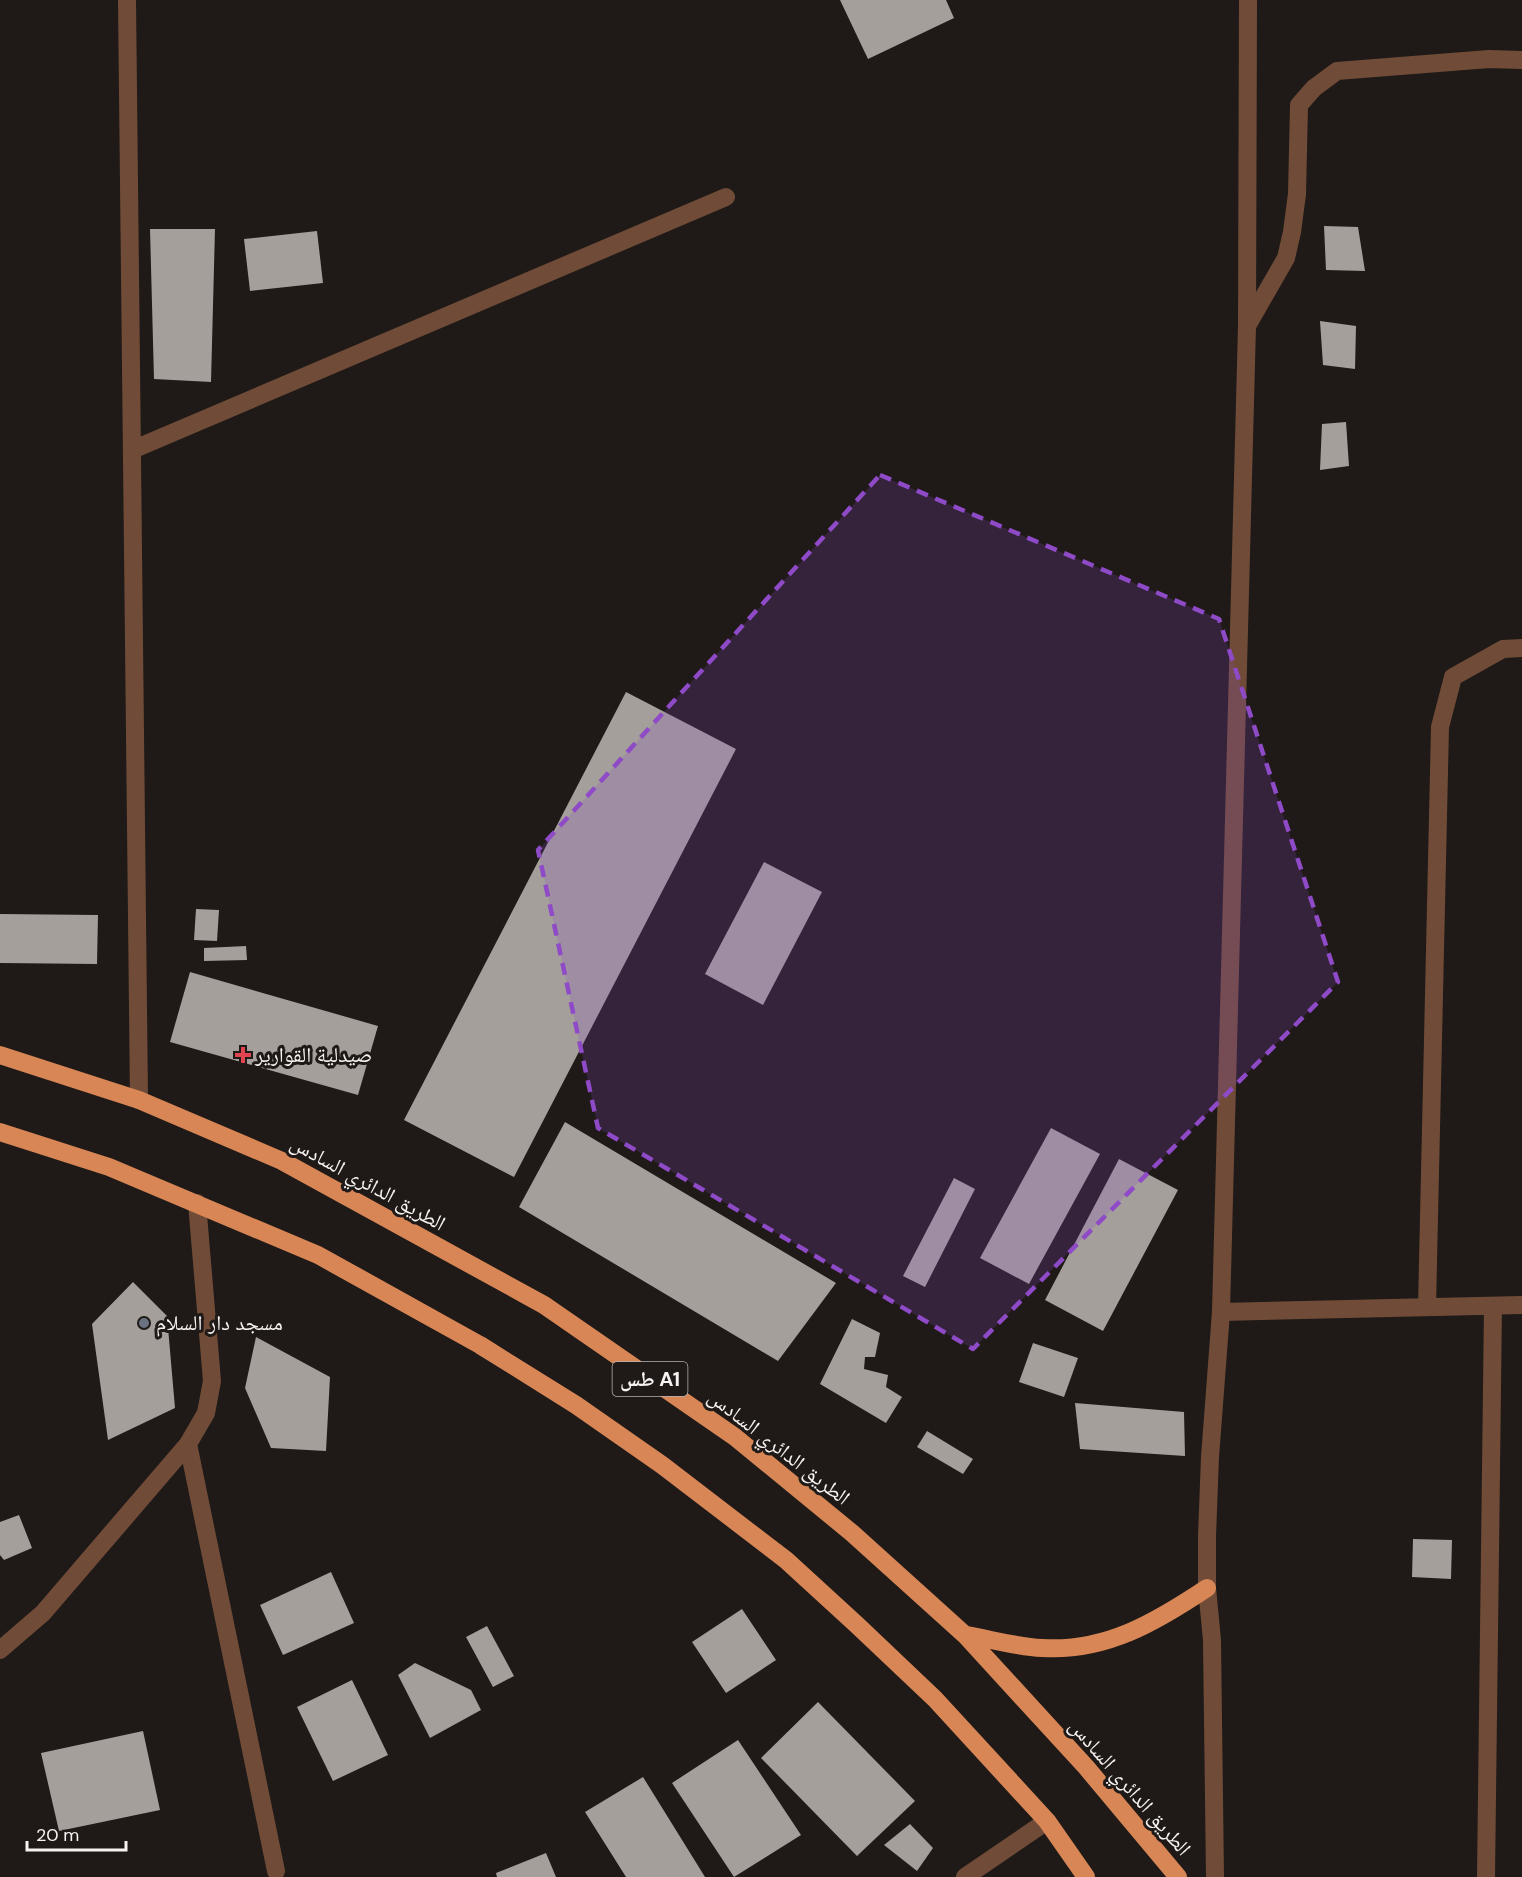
<svg xmlns="http://www.w3.org/2000/svg" width="1522" height="1877" font-family="'DM Sans','Noto Naskh Arabic',sans-serif">
<style>
.building{fill:#a49f9a}
.lines{fill:none;stroke-linecap:round;stroke-linejoin:round}
.minor{stroke:#704c38;stroke-width:18}
.tertiary{stroke:#704c38;stroke-width:18}
.trunk{stroke:#d88656;stroke-width:18}
.marked{fill:#8e4ac7;fill-opacity:0.2;stroke:#8e4ac7;stroke-width:4.5;stroke-dasharray:12 8;stroke-linejoin:round}
.health-dot{fill:#e0444e;stroke:#1f1a17;stroke-width:2}
.worship-dot{fill:#6b7280;stroke:#1f1a17;stroke-width:2}
.labels{text-anchor:middle;stroke-width:6;stroke-linejoin:round;paint-order:stroke}
.shield{fill:#1f1a17;stroke:#b6b2b0;stroke-width:1.5}
.shield-label{font-size:20px;font-weight:bold;fill:#f7f3f2}
.poi-label{font-size:21px;fill:#f7f3f2;stroke:#1f1a17;text-anchor:start}
.street-label{font-size:21px;fill:#f7f3f2;stroke:#1f1a17}
</style>
<rect width="100%" height="100%" fill="#1f1a17"/>
<path class="building" d="M840,0H946L954,18L868,59Z
M1324,226L1358,227L1365,271L1326,270Z
M150,229H215L211,382L154,379Z
M317,231L323,283L250,291L244,239Z
M1320,321L1356,326L1355,369L1323,365Z
M1346,422L1349,466L1320,470L1322,424Z
M626,692L736,749L514,1177L404,1120Z
M764,862L822,892L763,1005L705,974Z
M196,909L219,910L217,941L194,940Z
M0,914L98,915L97,964L0,963Z
M246,946L247,960L204,961V948Z
M190,972L378,1026L358,1095L170,1042Z
M565,1122L836,1283L778,1361L519,1207Z
M1051,1128L1100,1154L1029,1284L980,1258Z
M1119,1159L1178,1190L1103,1331L1045,1300Z
M954,1178L975,1189L925,1287L903,1276Z
M133,1282L167,1316L175,1408L108,1440L92,1324Z
M852,1319L880,1333L875,1357H865L864,1369L888,1375L886,1387L902,1397L886,1423L820,1384Z
M256,1337L330,1377L326,1451L271,1448L245,1388Z
M1033,1343L1078,1358L1064,1397L1019,1382Z
M1075,1403L1184,1412L1185,1456L1080,1449Z
M927,1431L973,1459L963,1474L917,1447Z
M19,1515L32,1548L4,1560L0,1555V1522Z
M1413,1539L1452,1540L1451,1579L1412,1577Z
M331,1572L354,1623L283,1655L260,1605Z
M742,1609L776,1660L726,1693L692,1642Z
M487,1626L514,1676L493,1687L466,1637Z
M415,1663L471,1690L481,1710L430,1738L398,1675Z
M352,1680L388,1755L333,1781L297,1707Z
M818,1702L915,1801L857,1856L761,1758Z
M143,1731L160,1810L59,1831L41,1753Z
M738,1740L801,1835L734,1877L672,1783Z
M643,1777L705,1877H626L585,1812Z
M910,1824L933,1848L917,1871L884,1845Z
M546,1853L556,1877H497L496,1873Z"/>
<g class="lines">
<path class="minor" d="M127,0L139,1100
M1247,326L1286,258L1292,232L1297,194L1299,105L1314,88L1337,71L1489,59L1522,60
M132,450L726,197
M1427,1307L1440,727L1453,677L1503,649L1522,648
M1221,1312L1522,1305
M188,1444L276,1871
M0,1650L43,1613L188,1444L206,1413L212,1381L197,1203
M965,1877L1047,1821
M1486,1877L1493,1306"/>
<path class="tertiary" d="M1215,1877L1212,1640L1207,1588V1536L1210,1457L1221,1312L1247,326L1248,0"/>
<path class="trunk" d="M0,1055L139,1100L282,1161L544,1305L735,1437L852,1533L965,1635L1086,1767L1178,1877
M0,1132L109,1167L318,1255L480,1345L576,1405L662,1465L786,1560L857,1625L935,1699L1047,1821L1086,1877
M965,1635C990,1639 1017,1647 1042,1648C1106,1652 1156,1622 1207,1588"/>
</g>
<path class="marked" d="M880,475L1219,619L1338,982L973,1349L598,1128L538,850Z"/>
<path class="health-dot" d="M240 1046h6v6h6v6h-6v6h-6v-6h-6v-6h6z"/>
<circle class="worship-dot" cx="144" cy="1323" r="6"/>
<g class="labels">
<rect class="shield" x="612.5" y="1362" width="75" height="34" rx="4.5"/>
<g class="shield-label">
<text x="650" y="1386">طس A1</text>
</g>
<g class="poi-label">
<text x="255" y="1062">صيدلية القوارير</text>
<text x="156" y="1330">مسجد دار السلام</text>
</g>
<g class="street-label">
<text transform="translate(368 1183) rotate(29)" y="7">الطريق الدائري السادس</text>
<text transform="translate(779 1447) rotate(38)" y="7">الطريق الدائري السادس</text>
<text transform="translate(1130 1787) rotate(49)" y="7">الطريق الدائري السادس</text>
</g>
</g>
<path d="M27 1841v9h99v-9" fill="none" stroke="#f7f3f2" stroke-width="3"/>
<text x="36" y="1841" font-size="18" fill="#f7f3f2" stroke="#1f1a17" stroke-width="4.5" paint-order="stroke">20 m</text>
</svg>
